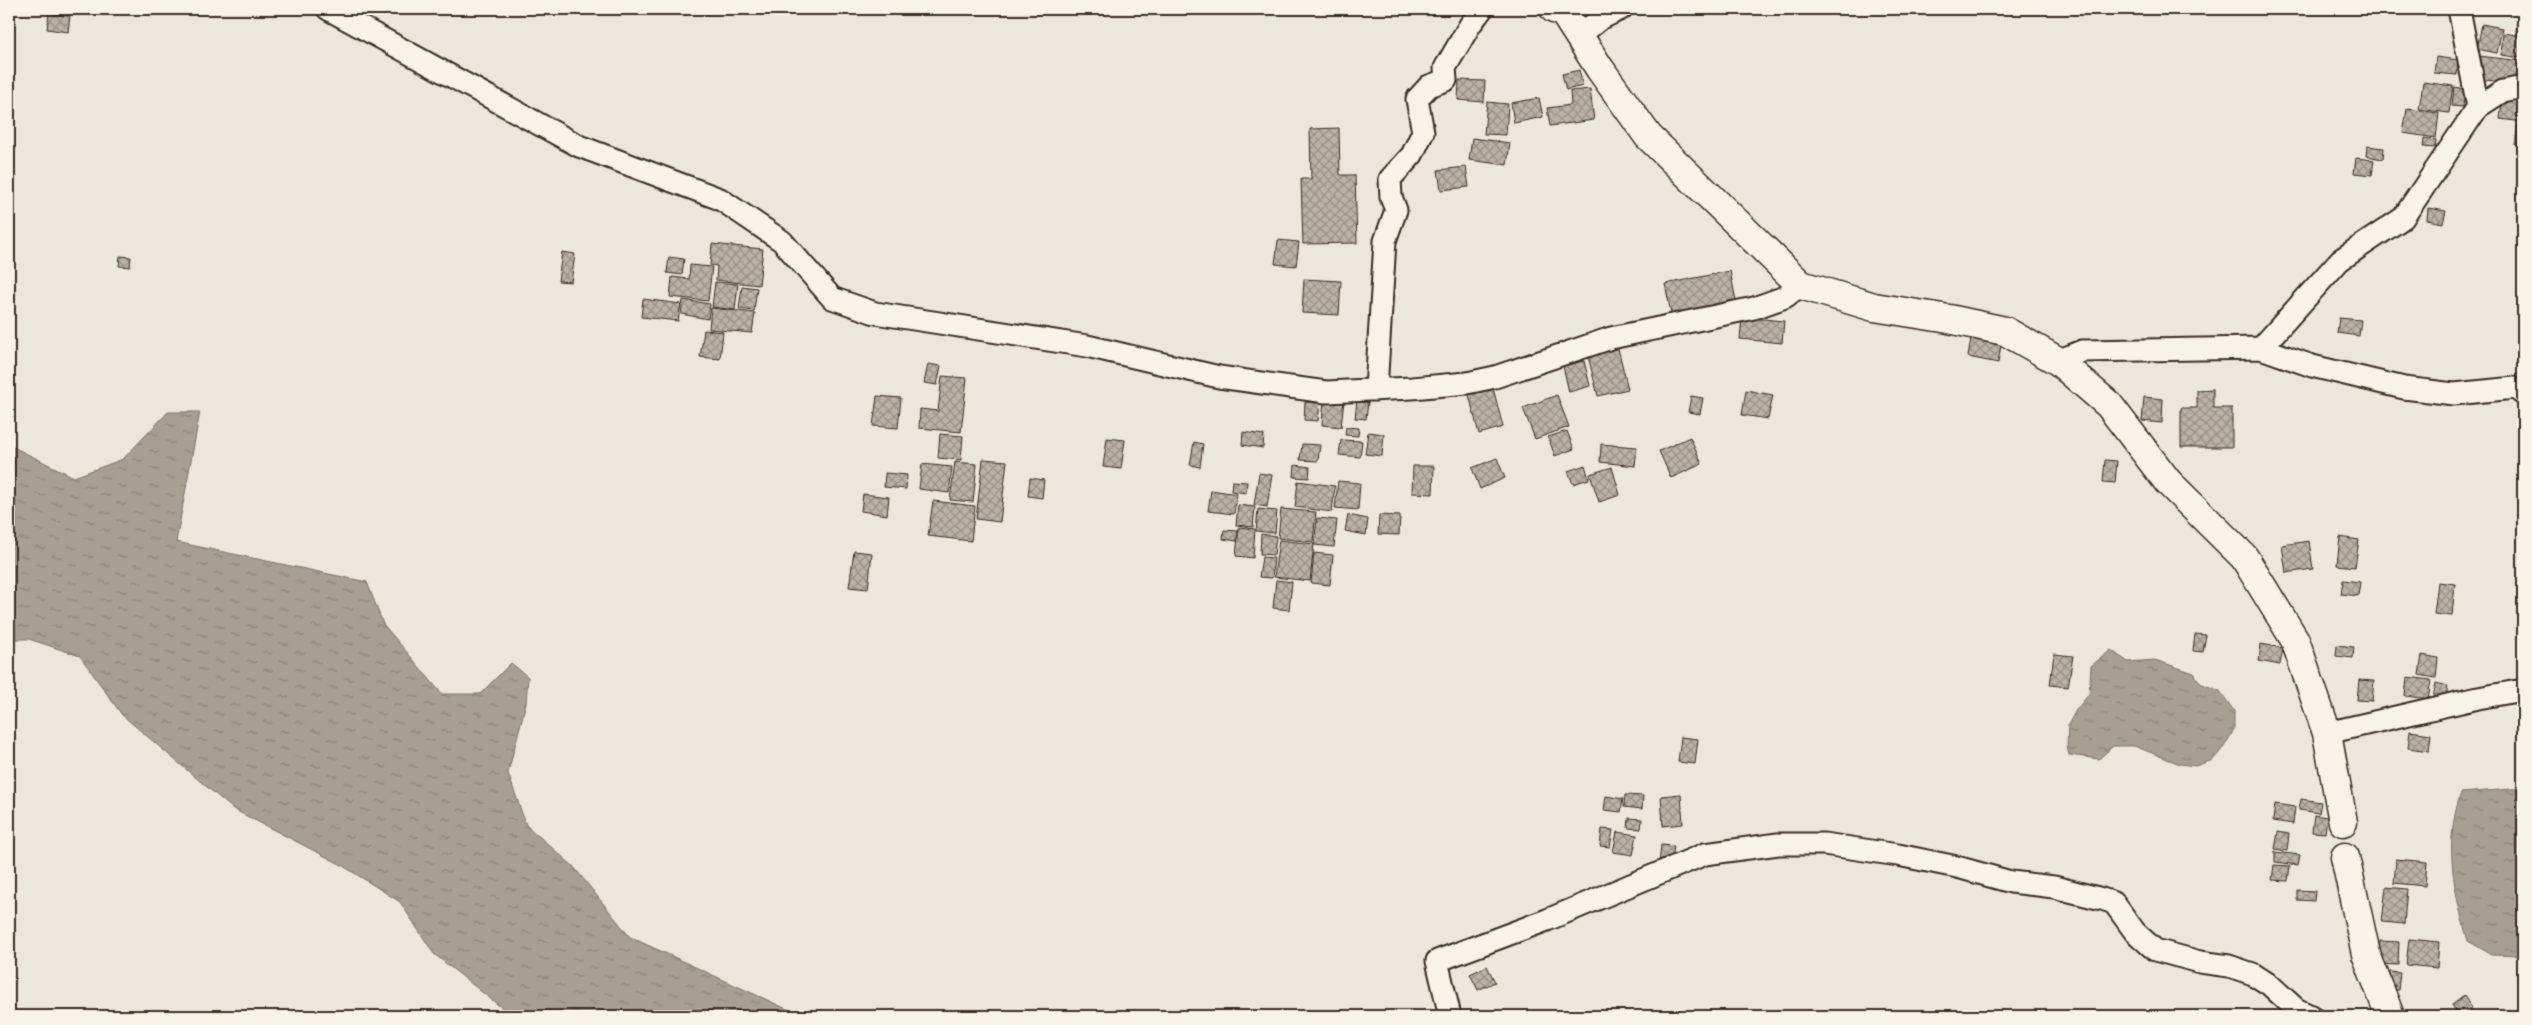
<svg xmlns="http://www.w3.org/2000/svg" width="2532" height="1025" font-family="'Patrick Hand',sans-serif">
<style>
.water{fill:url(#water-ripples);stroke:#7c7064}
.building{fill:url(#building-cross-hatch);stroke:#3b2a1e}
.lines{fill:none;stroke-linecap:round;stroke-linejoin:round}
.street-casing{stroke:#3b2a1e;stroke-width:25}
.secondary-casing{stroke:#3b2a1e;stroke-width:31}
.street{stroke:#f7f3e8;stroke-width:21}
.secondary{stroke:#f7f3e8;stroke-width:28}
</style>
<defs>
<pattern id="water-ripples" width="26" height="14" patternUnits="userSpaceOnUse" patternTransform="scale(1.25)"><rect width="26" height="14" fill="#a89f93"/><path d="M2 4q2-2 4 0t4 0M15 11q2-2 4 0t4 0" fill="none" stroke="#8a8277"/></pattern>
<pattern id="building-cross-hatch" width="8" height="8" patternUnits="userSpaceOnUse" patternTransform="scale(1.25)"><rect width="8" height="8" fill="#bab2a7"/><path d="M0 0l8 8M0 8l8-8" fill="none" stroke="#989187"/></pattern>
</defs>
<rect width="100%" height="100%" fill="#ece7dc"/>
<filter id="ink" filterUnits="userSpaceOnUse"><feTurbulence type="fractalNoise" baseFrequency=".02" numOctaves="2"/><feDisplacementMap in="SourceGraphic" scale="10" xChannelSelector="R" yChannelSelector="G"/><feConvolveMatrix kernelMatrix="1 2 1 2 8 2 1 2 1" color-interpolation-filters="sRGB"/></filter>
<g filter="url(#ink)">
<path class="water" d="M168,412H200L176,542L367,582L383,624L442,694H480L511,663L528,677L526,703L508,773L526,825L573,866L630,937L802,1016H512L434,954L400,902L340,864L233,809L122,715L80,656L29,639H9V445L74,477L123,459Z
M2111,650L2128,662L2155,660L2194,673L2200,683L2220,691L2234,711V730L2224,747L2213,760L2195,766L2180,764L2134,746H2113L2099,759L2069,755L2067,747L2068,725L2076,710L2089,694L2091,666Z
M2523,788V956L2492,955L2468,941C2454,892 2443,843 2461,793Z"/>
<path class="building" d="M49,13L70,16L68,32L47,29Z
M2517,22L2523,23V34L2516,33Z
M2482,24L2502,28L2497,53L2477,49Z
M2503,33L2523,36V58L2501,55Z
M2479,56L2522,61L2519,84L2477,79Z
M2436,57L2458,60L2457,75L2434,73Z
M1579,70L1583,86L1566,90L1562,74Z
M1459,80L1485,81L1484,102L1458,100Z
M2423,82L2453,86L2449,113L2419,109Z
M2454,87L2465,89L2463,107L2452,106Z
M1590,89L1594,120L1550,126L1547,108L1571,105L1570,91Z
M2503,93L2523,95V122L2500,119Z
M1539,98L1543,117L1514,123L1511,103Z
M1487,102L1508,104L1506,135L1484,134Z
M2407,109L2439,113L2436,138L2403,133Z
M2518,125H2523V146L2515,145Z
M1339,128L1340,175H1355L1357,243L1303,244L1301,179H1311L1310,129Z
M1472,138L1510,143L1507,165L1469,160Z
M2424,138L2436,140L2435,148L2423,147Z
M2367,146L2384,148L2383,159L2366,156Z
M2356,158L2374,160L2372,175L2354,173Z
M2520,164L2523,165V181H2518Z
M1466,167L1469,187L1441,190L1438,170Z
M2428,208L2446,211L2443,223L2427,220Z
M1278,240L1299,242L1296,266L1275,264Z
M712,244L763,249L759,285L716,280L717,266L710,265Z
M562,252L575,254L571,282L558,281Z
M120,256L131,257L130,267L119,266Z
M669,257L684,259L682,275L667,273Z
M690,265L712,267L708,301L670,297L672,277L689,279Z
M1730,271L1737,305L1672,318L1665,284Z
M1304,279L1341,281L1339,315L1302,313Z
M715,282L738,284L735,310L712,307Z
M742,286L757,288L754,311L739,309Z
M643,299L681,304L678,321L641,317Z
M683,300L710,304L708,319L681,314Z
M711,308L755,313L752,333L709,329Z
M1742,317L1784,321L1782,343L1740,339Z
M2339,318L2361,320L2359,336L2337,333Z
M704,330L723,332L720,359L700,357Z
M1971,339L2001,345L1998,363L1968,357Z
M1618,348L1628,389L1598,396L1588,356Z
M1584,361L1590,386L1569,392L1563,366Z
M928,364L941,366L937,385L924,383Z
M942,376L967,378L961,432L919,428L920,409L938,411Z
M1493,388L1503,427L1479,434L1469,395Z
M2213,389V408H2232V447H2181V408H2197V390Z
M1746,390L1773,395L1768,419L1742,415Z
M1557,395L1569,427L1535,439L1523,408Z
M877,396L901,398L898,428L873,426Z
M1691,396L1703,398L1700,414L1688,412Z
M2144,397L2163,399L2162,423L2142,421Z
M1324,398L1344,400L1341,427L1322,425Z
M1357,400L1368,402L1366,419L1355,418Z
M1305,402L1320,403L1318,421L1304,420Z
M1346,427L1359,428L1358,436L1345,435Z
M1567,431L1574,449L1555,456L1548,437Z
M1243,432L1264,435L1263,448L1242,445Z
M1368,432L1384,434L1382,456L1365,454Z
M940,434L963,436L961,460L938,458Z
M1690,437L1702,464L1671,478L1659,451Z
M1107,438L1125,440L1121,469L1103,467Z
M1341,440L1362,441L1360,457L1339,455Z
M1194,442L1203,444L1200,467L1190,465Z
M1302,444L1320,445L1318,461L1300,460Z
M1601,444L1637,447L1635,466L1600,462Z
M1497,458L1505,478L1480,489L1472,468Z
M983,459L1007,461L1000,522L976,519Z
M2105,460L2117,461L2115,483L2103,482Z
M955,462L977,464L973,502L950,500Z
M922,464L952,467L949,493L919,489Z
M1295,465L1310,467L1309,478L1294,477Z
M1585,465L1589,479L1573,484L1568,471Z
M1413,466H1434L1433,494L1412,493Z
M1612,467L1620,495L1599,502L1590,474Z
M885,473L907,475L906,489L884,487Z
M1259,473L1272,475L1267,507L1254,505Z
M1030,478L1044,480L1042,498L1028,496Z
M1232,481L1247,482L1246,493L1231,491Z
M1298,481L1335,486L1332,512L1295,507Z
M1338,481L1360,483L1358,510L1335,508Z
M1211,490L1237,494L1234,514L1208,511Z
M863,494L889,497L887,515L861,511Z
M933,501L975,506L971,541L928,536Z
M1238,505L1255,507L1253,527L1236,525Z
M1258,509L1277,511L1275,533L1256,531Z
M1281,509L1316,512L1313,542L1278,538Z
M1348,515L1368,519L1366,535L1345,531Z
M1379,515L1400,516L1399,535L1378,534Z
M1317,518L1337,520L1334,547L1314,545Z
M1239,527L1255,529L1253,558L1236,556Z
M1224,530L1238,531L1237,541L1223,539Z
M1261,534L1276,536L1274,555L1260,554Z
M2340,537L2359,540L2355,567L2337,565Z
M1279,540L1314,544L1310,581L1274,577Z
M2309,541L2313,569L2286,573L2282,545Z
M854,551L872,553L868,589L849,587Z
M1314,553L1333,555L1330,585L1311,583Z
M1262,557L1274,558L1272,578L1259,577Z
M1276,580L1292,582L1289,610L1273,608Z
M2343,580L2360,582L2358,596L2341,594Z
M2438,582L2455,584L2452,616L2434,614Z
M2195,634L2206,635L2203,652L2193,651Z
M2261,644L2283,648L2280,665L2259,661Z
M2337,645L2354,647L2353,658L2336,656Z
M2054,654L2073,656L2068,687L2050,685Z
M2422,655L2438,658L2436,678L2419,675Z
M2407,677L2431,680L2428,699L2405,696Z
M2359,680L2374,681L2372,701L2357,700Z
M2436,683L2448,686L2445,703L2432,701Z
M2410,731L2431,734L2429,751L2408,748Z
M1681,737L1698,739L1695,764L1678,762Z
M1681,794L1683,824L1663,826L1661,796Z
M1625,795L1643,796L1642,809L1624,807Z
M1606,796L1623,799L1621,812L1604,810Z
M2301,799L2321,802L2319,813L2299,810Z
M2275,804L2295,807L2293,824L2273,821Z
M2314,815L2327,817L2325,833L2312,832Z
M1629,818L1642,819L1641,829L1628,828Z
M1602,829L1613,830L1610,847L1600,846Z
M1617,832L1637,835L1633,855L1613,852Z
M2278,832L2289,834L2287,851L2275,849Z
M1661,845L1674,846L1671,866L1659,864Z
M2275,852L2300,855L2298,865L2275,862Z
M2396,859L2427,862L2425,886L2394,883Z
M2274,865L2290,866L2288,881L2272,880Z
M2386,887L2407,889L2404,924L2382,922Z
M2297,890L2315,891L2314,901L2297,900Z
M2409,939L2439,942L2437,968L2406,965Z
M2380,941L2399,942L2398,965L2379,964Z
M1487,966L1495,982L1478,990L1470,974Z
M2390,972L2400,973L2398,990L2388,989Z
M2464,996L2472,1008L2459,1016L2452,1005Z"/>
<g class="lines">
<g class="street-casing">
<path id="street" d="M328,9L579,146L720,199L782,241L832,298L875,313L1087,346L1219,377L1326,392L1412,388L1467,383L1495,377L1611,338L1754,308L1785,297L1801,285
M1579,36L1600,19L1621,9
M2478,107L2503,91L2523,87
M2261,348L2340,260L2403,218L2478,107L2459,9
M2058,361L2082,351L2261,348L2312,366L2404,388L2454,394L2515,388L2523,394
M1376,390L1385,241L1396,210L1391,197L1390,179L1412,155L1423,132L1417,99L1429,86L1446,80L1445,68L1470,25L1482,9
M2327,733L2478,698L2523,690
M1450,1016L1437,961L1547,920L1705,854L1778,844H1824L1898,855L1957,867L2011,882L2054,887L2102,899L2114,903L2135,932L2155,950L2200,962L2229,966L2253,974L2270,985L2296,1009L2311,1016"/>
</g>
<g class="secondary-casing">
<path id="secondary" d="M1554,9L1564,13L1600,69L1648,136L1801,285L1874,307L1949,319L2005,331L2058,361L2109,405L2168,482L2244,557L2295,640L2327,733L2343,822
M2345,857L2366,954L2390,1016"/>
</g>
<use href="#street" class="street"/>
<use href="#secondary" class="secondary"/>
</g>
</g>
<rect width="2532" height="1025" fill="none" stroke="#f7f3e8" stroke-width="30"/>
<rect x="15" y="15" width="2502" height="995" fill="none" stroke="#3b2a1e" stroke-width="2" filter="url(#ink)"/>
</svg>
